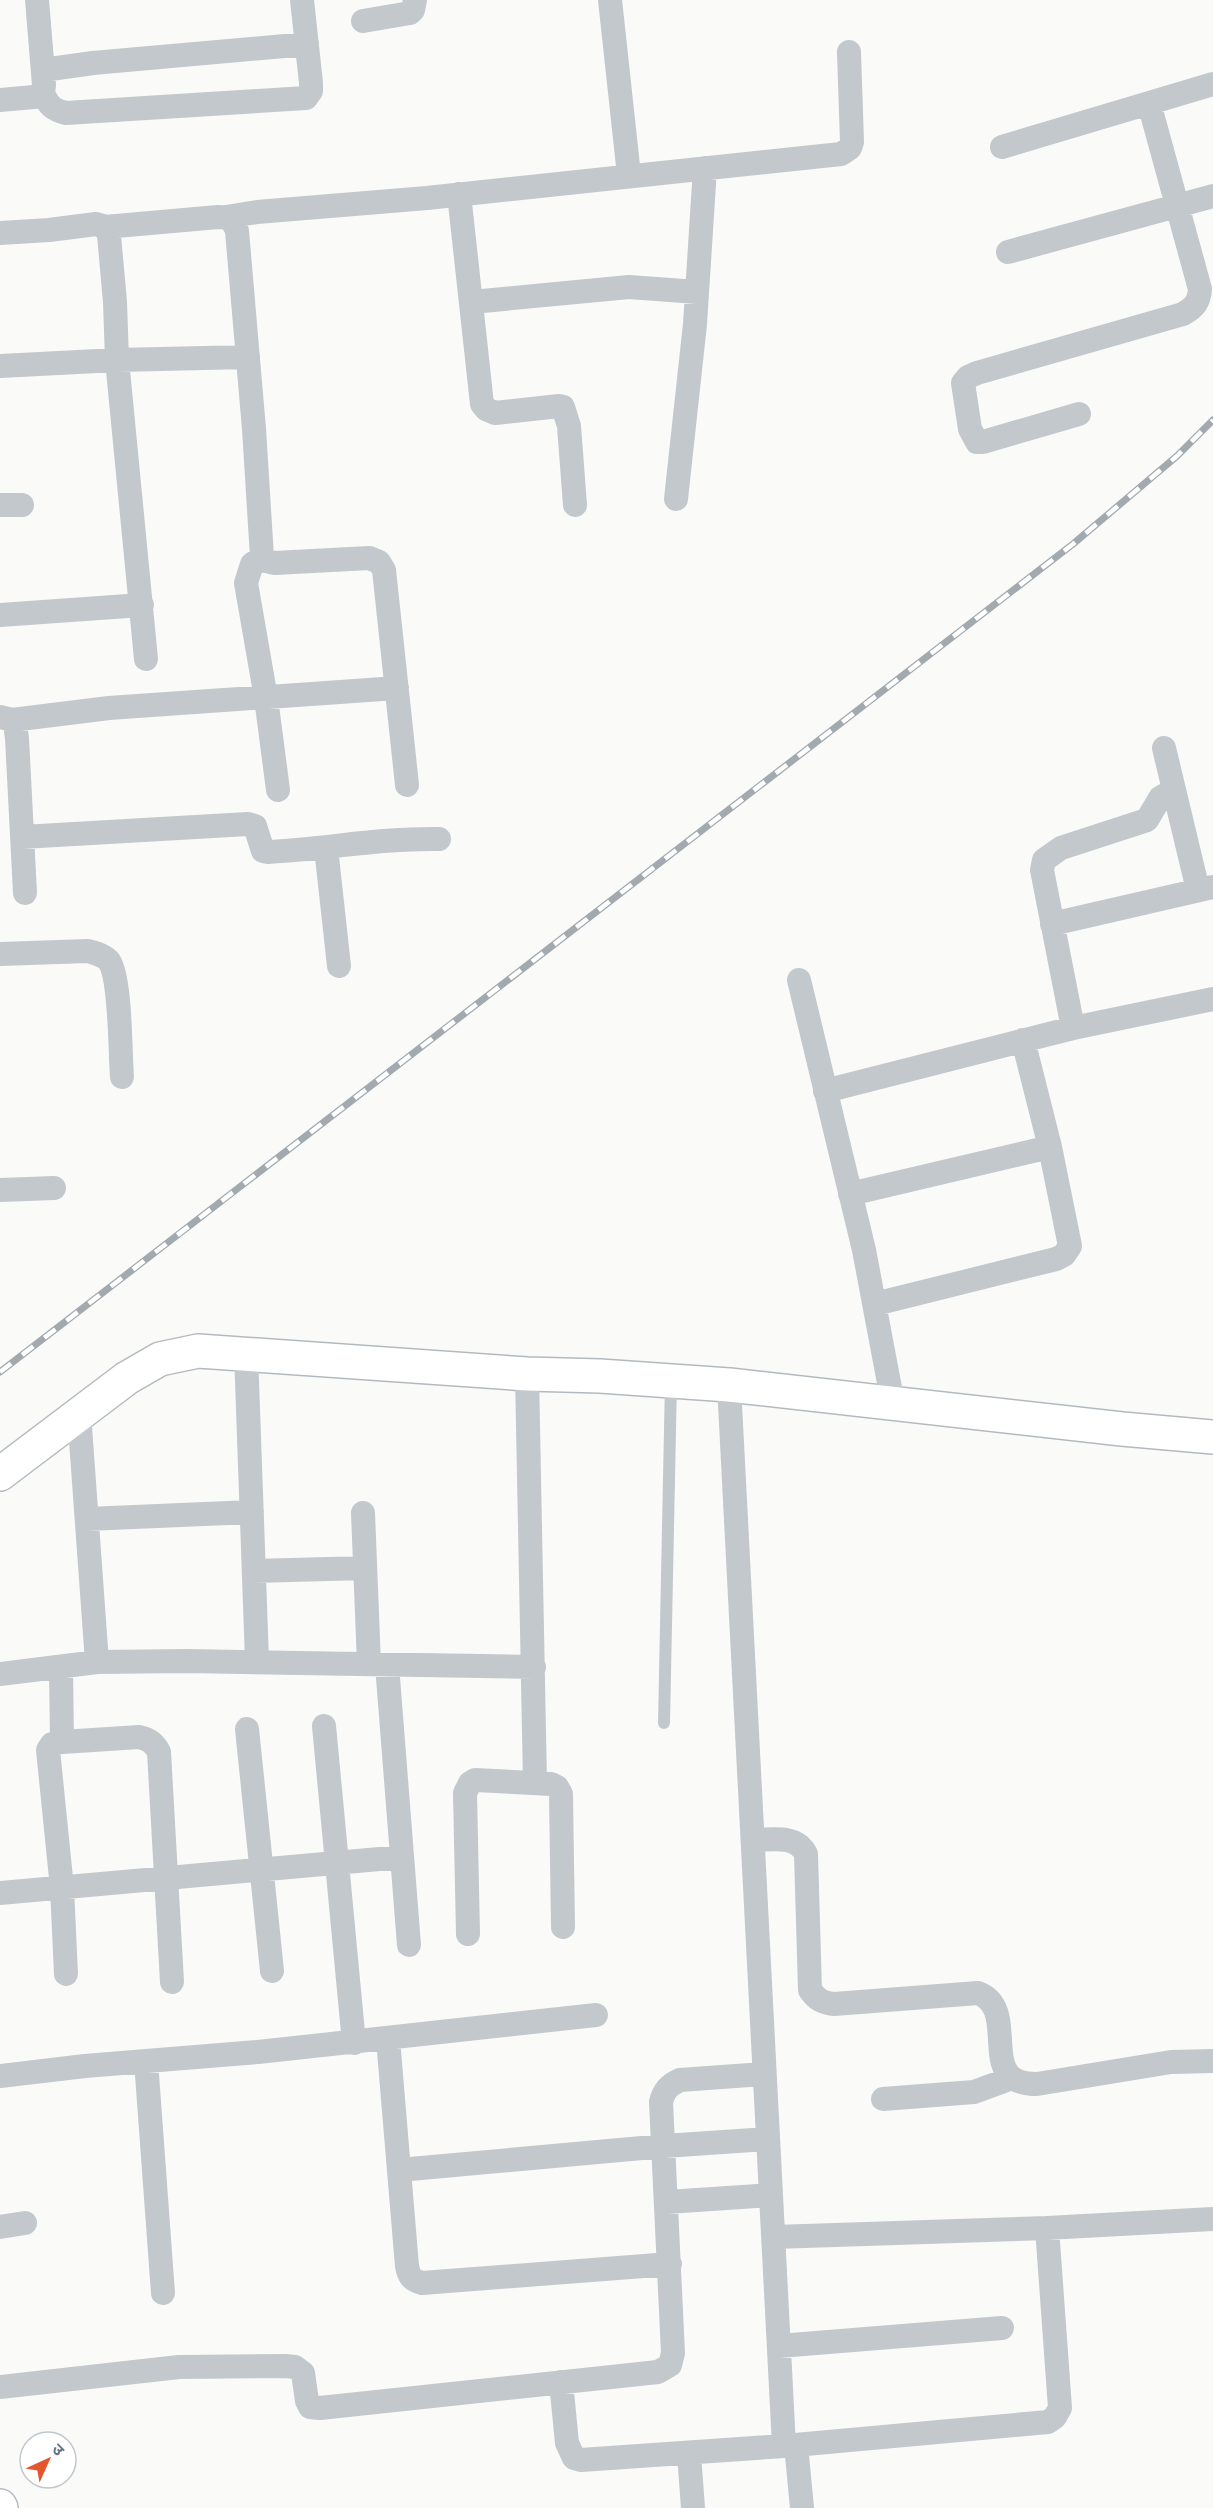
<svg xmlns="http://www.w3.org/2000/svg" width="1213" height="2508" font-family="'IBM Plex Sans','Noto Sans Devanagari',sans-serif">
<style>
.lines{fill:none;stroke-linecap:round;stroke-linejoin:round}
.secondary-casing{stroke:#b3babf;stroke-width:36}
.lane{stroke:#c3c8cc;stroke-width:12}
.street{stroke:#c3c8cc;stroke-width:24}
.secondary{stroke:#fff;stroke-width:33}
.rail-casing{stroke:#a2aab0;stroke-width:7}
.rail{stroke:#fff;stroke-width:4.5;stroke-dasharray:14;stroke-linecap:butt}
</style>
<rect width="100%" height="100%" fill="#fafaf8"/>
<g class="lines">
<g class="secondary-casing">
<path id="secondary" d="M0,1474L127,1378L160,1359L198,1351L527,1374L600,1376L729,1385L1122,1429L1213,1437
M0,2506L1,2508"/>
</g>
<path class="lane" d="M664,1723L671,1381"/>
<path class="street" d="M610,0L629,175
M363,21L410,13L413,10L415,0
M43,70L93,63L307,44
M43,93C48,105 53,110 66,113L306,98L311,91V83L302,0
M0,100L34,97L43,93L44,85L37,0
M1002,147L1213,84
M459,194L482,404L486,409L495,413L559,406L563,407L569,426L575,505
M226,217L257,212L427,198L841,154L850,148L852,142L849,52
M105,227L218,217C230,217 233,221 237,231L254,429L262,557L266,561L275,563L369,558L379,562L384,570L407,785
M0,233L49,230L96,224L105,227L109,235L115,302L117,360L146,659
M1008,252L1213,196
M472,302L629,287L697,292
M0,366L117,360L248,357
M1079,414L983,442H977L970,429L963,383L968,377L977,373L1183,314C1195,307 1199,302 1200,289L1149,103
M676,499L695,324L705,168
M0,505H22
M262,557L252,564L246,583L266,698L278,790
M0,615L142,605
M0,717L12,720L15,725L17,738L25,893
M12,720L109,708L397,688
M1164,748L1198,890
M22,837L248,824L255,826L263,851L268,852C325,849 382,838 439,839
M326,848L339,966
M1052,924L1213,887
M0,954L88,951C95,953 104,955 109,961C121,978 120,1054 122,1077
M799,980L864,1250L893,1404
M1073,1028L1042,870L1044,860L1061,848L1147,820L1160,798L1174,790
M825,1091L1073,1028L1213,999
M0,1190L54,1188
M850,1194L1050,1147
M875,1304L1056,1259L1064,1255L1070,1246L1050,1147L1023,1040
M246,1353L257,1661
M527,1374L535,1783
M729,1385L784,2446
M79,1413L97,1662
M363,1513L369,1664
M87,1519L252,1512
M254,1571L365,1568
M387,1665L409,1945
M61,1667L62,1742L139,1737C149,1739 154,1743 159,1752L172,1982
M0,1674L97,1662L187,1661L534,1667
M324,1726L354,2043
M247,1729L272,1971
M62,1742L52,1744L48,1750L62,1888L66,1974
M753,1840C772,1840 796,1834 806,1854L810,1990C817,2000 823,2003 834,2004L978,1993C1015,2007 987,2063 1014,2079C1021,2083 1029,2084 1037,2084L1171,2062L1213,2061
M0,1893L402,1857
M468,1934L465,1793L470,1783L475,1780L551,1784L557,1787L561,1794L563,1927
M388,2039L407,2266C409,2277 412,2280 422,2283L670,2264
M146,2061L163,2293
M0,2076L85,2066L258,2052L596,2015
M883,2099L974,2092L1012,2078
M399,2170L664,2146L768,2139
M667,2202L771,2195
M0,2227L25,2223
M774,2237L1047,2228L1213,2219
M779,2346L1002,2328
M561,2382L567,2443L574,2458L581,2460L784,2446L1048,2422L1055,2417L1060,2408L1047,2228
M0,2387L179,2367L285,2366L295,2367L303,2373L307,2401L310,2407L320,2408L658,2372L670,2365L673,2353L661,2102C664,2090 669,2085 680,2080L764,2074
M796,2445L802,2508
M689,2454L693,2508"/>
<use href="#secondary" class="secondary"/>
<g class="rail-casing">
<path id="rail" d="M0,1372L1073,544L1177,456L1213,420"/>
</g>
<use href="#rail" class="rail"/>
</g>
<g transform="translate(48 2460) rotate(45)"><circle r="28" fill="#ffffff" stroke="#c1c8cd" stroke-width="1.5"/>
<path d="M0-4.5L10 22L0 15L-10 22Z" fill="#e4572e"/>
<text y="-9" font-size="16" font-weight="bold" text-anchor="middle" fill="#657683">उ</text>
</g>
</svg>
